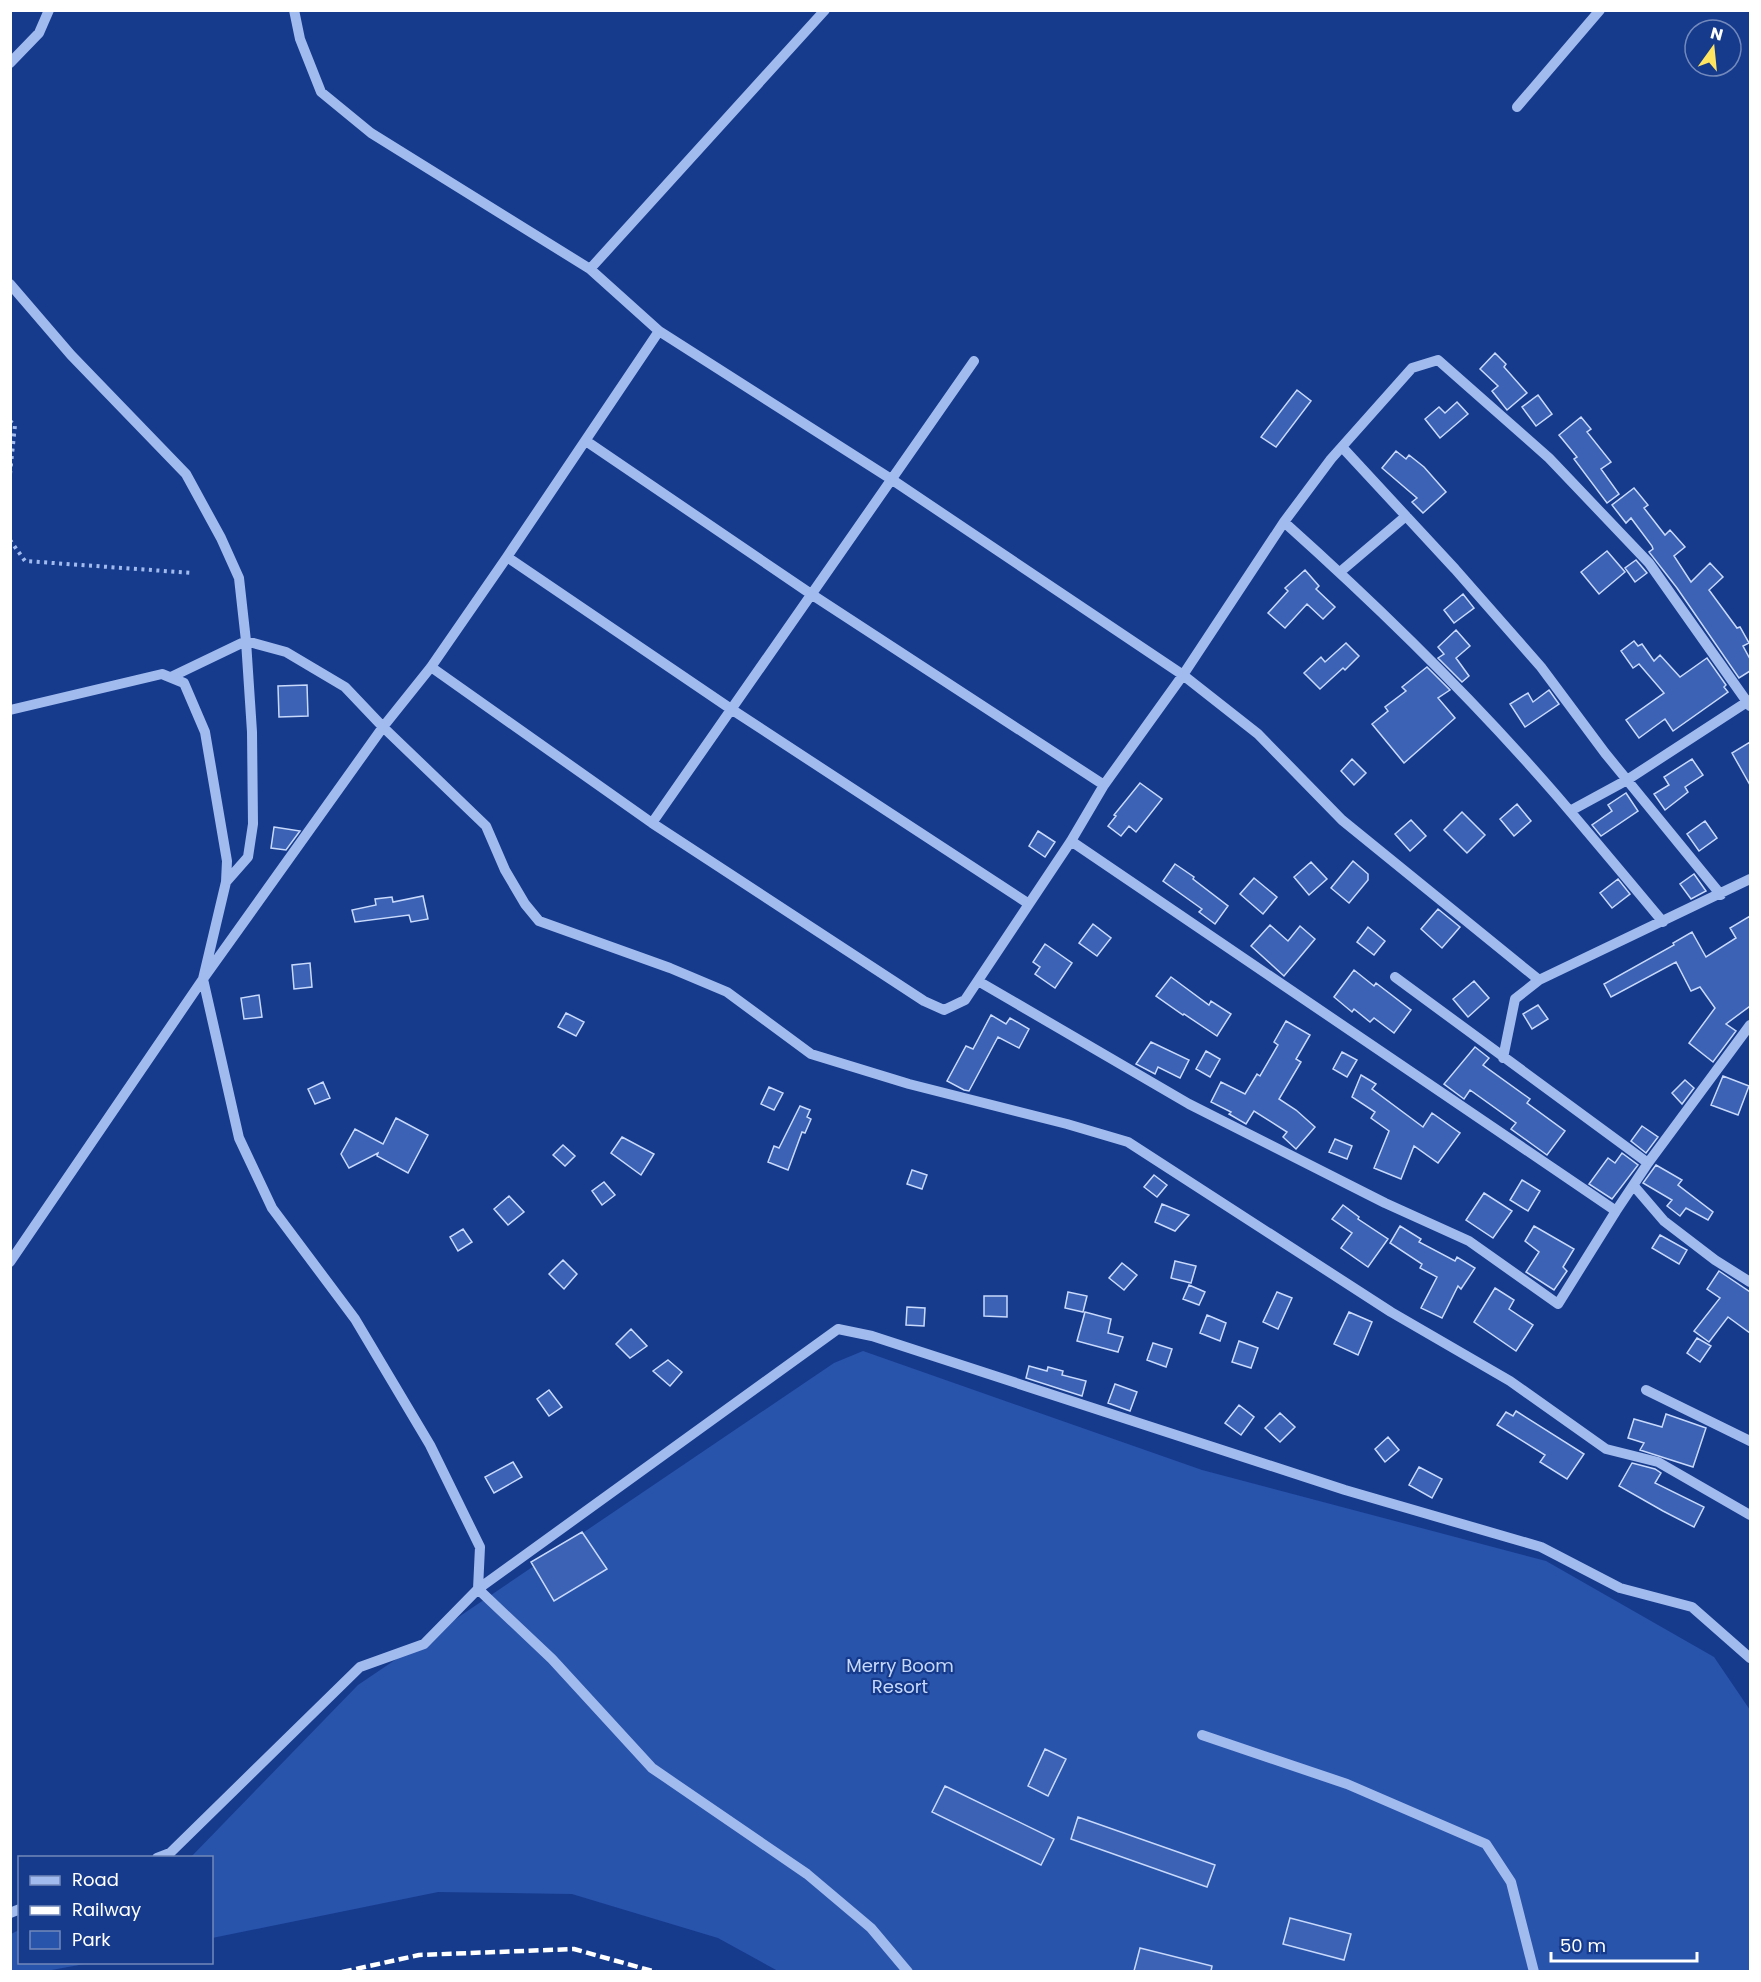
<svg xmlns="http://www.w3.org/2000/svg" width="1761" height="1982" font-family="Poppins,sans-serif">
<style>
.green{fill:#2954ac}
.building{fill:#3b62b4;stroke:#c8d9fb;stroke-width:1.5}
.lines{fill:none;stroke-linecap:round;stroke-linejoin:round}
.path{stroke:#a2bbef;stroke-width:4;stroke-dasharray:3 4.5;stroke-linecap:butt}
.minor{stroke:#a2bbef;stroke-width:10}
.rail{stroke:#fff;stroke-width:4.5;stroke-dasharray:10 4.5;stroke-linecap:butt}
.labels{text-anchor:middle;stroke-width:4.5;stroke-linejoin:round;paint-order:stroke}
.park-label{font-size:18px;fill:#c8d9fb;stroke:#163b8d}
</style>
<rect width="100%" height="100%" fill="#163b8d"/>
<path class="green" d="M863,1351L1202,1470L1546,1561L1714,1657L1750,1710V1971H778L718,1938L572,1894L438,1892L212,1938V1858H190L358,1685L834,1363Z
M19,1930L20,1962L90,1963L46,1971H11V1934Z"/>
<path class="building" d="M1495,353L1506,364L1504,367L1527,393L1507,410L1492,391L1498,386L1480,369Z
M1297,390L1311,401L1276,447L1261,437Z
M1538,395L1552,414L1536,426L1522,407Z
M1457,402L1468,414L1440,438L1425,419L1439,407L1445,413Z
M1581,417L1591,429L1587,432L1611,462L1601,469L1619,494L1607,503L1574,459L1577,457L1559,435Z
M1396,451L1406,459L1409,455L1424,467L1446,492L1423,513L1412,502L1417,498L1382,468Z
M1634,488L1648,505L1644,508L1665,535L1670,530L1685,547L1674,556L1691,582L1710,563L1723,577L1709,590L1737,628L1740,627L1749,643L1743,646L1750,659V671L1739,678L1677,588L1649,552L1653,549L1652,546L1631,518L1626,523L1612,505Z
M1607,551L1625,572L1599,594L1581,572Z
M1636,560L1647,573L1635,582L1625,568Z
M1305,570L1319,586L1316,589L1335,607L1323,619L1307,604L1285,628L1268,613L1288,591L1285,588Z
M1463,594L1474,608L1454,623L1444,610Z
M1456,630L1470,646L1456,658L1469,676L1462,682L1438,658L1444,654L1438,647Z
M1634,641L1638,646L1642,644L1654,661L1660,655L1680,677L1707,658L1726,685L1724,687L1728,692L1673,731L1665,719L1639,738L1626,720L1664,693L1639,664L1633,668L1621,651Z
M1346,643L1359,656L1345,670L1343,668L1320,689L1304,673L1321,657L1325,662Z
M1427,667L1450,690L1438,698L1455,718L1404,763L1372,724L1388,711L1385,707L1406,691L1402,687Z
M307,685L308,716L279,717L278,686Z
M1549,690L1559,704L1525,727L1510,704L1528,693L1533,702Z
M1750,742V785L1732,753Z
M1352,759L1366,773L1354,785L1341,771Z
M1692,759L1703,775L1685,787L1688,792L1665,810L1654,794L1669,785L1664,777Z
M1140,783L1162,799L1136,832L1129,826L1121,836L1108,826L1116,816L1114,815Z
M1626,793L1638,811L1601,836L1592,825L1612,811L1608,805Z
M1517,804L1531,821L1514,836L1500,819Z
M1462,812L1485,835L1467,853L1444,830Z
M1411,820L1426,836L1410,851L1395,834Z
M1705,821L1717,838L1699,851L1687,834Z
M274,827L300,831L286,850L271,848Z
M1038,831L1055,842L1045,857L1029,846Z
M1353,861L1368,874V880L1349,903L1331,888Z
M1311,862L1327,879L1309,895L1294,877Z
M1175,864L1194,877L1193,879L1228,906L1215,924L1199,912L1202,909L1163,881Z
M1694,874L1706,891L1691,899L1680,884Z
M1254,878L1277,897L1263,914L1240,894Z
M1618,879L1630,894L1612,908L1600,893Z
M423,896L428,919L411,922L409,915L355,922L352,910L376,905L375,899L392,897L393,902Z
M1438,909L1460,927L1442,948L1421,929Z
M1750,916V1006L1726,1024L1736,1031L1713,1062L1689,1043L1715,1008L1700,987L1691,991L1676,962L1611,997L1604,984L1674,945L1673,943L1692,932L1706,957L1736,938L1730,928Z
M1093,924L1111,938L1097,956L1079,943Z
M1270,925L1288,941L1300,926L1315,939L1284,976L1251,946Z
M1368,927L1385,941L1374,955L1357,942Z
M1045,944L1072,963L1055,988L1035,974L1040,967L1033,962Z
M310,963L312,987L294,989L292,965Z
M1354,970L1374,986L1376,983L1411,1010L1394,1033L1374,1018L1370,1022L1354,1009L1352,1012L1334,997Z
M1171,977L1209,1005L1211,1001L1231,1014L1217,1036L1184,1014L1183,1015L1156,996Z
M1474,981L1489,998L1468,1017L1453,999Z
M259,995L262,1017L244,1019L241,998Z
M1538,1005L1548,1019L1532,1029L1523,1014Z
M566,1013L584,1022L576,1036L558,1027Z
M991,1015L1006,1024L1010,1018L1029,1029L1019,1048L998,1037L969,1091L964,1090L947,1081L966,1046L973,1049Z
M1286,1021L1310,1035L1296,1059L1301,1062L1279,1099L1296,1110L1315,1127L1296,1149L1283,1137L1287,1132L1254,1111L1246,1124L1229,1114L1231,1112L1211,1102L1221,1082L1245,1094L1257,1074L1260,1076L1278,1045L1274,1042Z
M1151,1042L1189,1060L1180,1078L1158,1067L1155,1074L1136,1064Z
M1475,1047L1489,1058L1483,1065L1530,1099L1527,1103L1565,1131L1547,1155L1511,1129L1516,1123L1470,1090L1464,1099L1444,1084Z
M1206,1051L1220,1059L1210,1077L1196,1069Z
M1342,1052L1357,1060L1347,1077L1333,1069Z
M1361,1075L1376,1084L1372,1089L1423,1127L1432,1113L1460,1133L1438,1163L1414,1146L1401,1179L1374,1168L1389,1131L1371,1118L1375,1112L1352,1097Z
M1723,1076L1749,1086L1738,1115L1711,1105Z
M1685,1080L1694,1088L1682,1104L1672,1093Z
M323,1082L330,1098L315,1104L308,1089Z
M769,1087L783,1093L774,1110L761,1104Z
M800,1106L810,1110L807,1117L811,1119L805,1133L802,1132L788,1170L768,1162L774,1146L779,1148Z
M396,1118L428,1135L408,1173L377,1156L378,1153L349,1168L341,1154L355,1129L383,1144Z
M1642,1126L1658,1137L1646,1153L1631,1141Z
M622,1137L654,1154L641,1175L611,1153Z
M1335,1139L1352,1146L1347,1159L1329,1152Z
M563,1145L575,1156L565,1166L553,1155Z
M1622,1153L1638,1165L1612,1199L1589,1184L1608,1158L1615,1163Z
M1656,1165L1682,1180L1678,1185L1713,1212L1708,1220L1686,1208L1680,1216L1667,1206L1672,1200L1643,1183Z
M912,1170L927,1175L922,1189L907,1184Z
M1154,1175L1167,1185L1157,1197L1144,1187Z
M1522,1180L1540,1191L1528,1211L1510,1200Z
M604,1182L615,1195L602,1205L592,1191Z
M1484,1193L1512,1211L1493,1238L1466,1220Z
M509,1196L524,1212L508,1225L494,1209Z
M1162,1204L1189,1215L1175,1231L1155,1222Z
M1343,1205L1359,1217L1358,1219L1388,1239L1368,1267L1341,1248L1352,1233L1332,1219Z
M1400,1226L1421,1239L1419,1242L1455,1261L1457,1257L1475,1268L1461,1289L1458,1286L1442,1318L1421,1308L1437,1277L1420,1268L1422,1264L1390,1243Z
M1534,1226L1574,1249L1563,1267L1567,1271L1554,1290L1526,1272L1539,1252L1525,1241Z
M463,1229L472,1242L458,1251L450,1237Z
M1660,1235L1687,1250L1679,1264L1652,1248Z
M563,1260L577,1274L564,1289L549,1274Z
M1175,1261L1196,1266L1191,1283L1171,1278Z
M1122,1263L1137,1275L1124,1290L1109,1278Z
M1719,1271L1750,1292V1333L1728,1317L1709,1342L1694,1331L1720,1298L1707,1289Z
M1189,1285L1205,1292L1199,1305L1183,1299Z
M1495,1288L1514,1300L1509,1309L1533,1325L1516,1351L1474,1322Z
M1068,1292L1087,1296L1083,1312L1065,1308Z
M1277,1292L1292,1298L1278,1329L1263,1322Z
M984,1296H1007V1317L984,1316Z
M907,1307L925,1308L924,1326L906,1325Z
M1085,1312L1111,1319L1108,1333L1123,1337L1118,1352L1077,1341Z
M1349,1312L1372,1322L1358,1355L1334,1344Z
M1207,1315L1226,1323L1220,1341L1200,1333Z
M631,1329L647,1346L630,1358L616,1344Z
M1697,1338L1711,1346L1700,1362L1687,1353Z
M1239,1341L1258,1348L1251,1368L1232,1362Z
M1153,1343L1172,1349L1166,1367L1147,1360Z
M668,1360L682,1372L670,1386L653,1371Z
M1029,1366L1047,1371L1048,1367L1063,1371L1062,1375L1086,1381L1082,1396L1026,1378Z
M1115,1384L1137,1392L1130,1411L1108,1403Z
M549,1390L562,1407L549,1416L537,1399Z
M1239,1405L1254,1417L1241,1435L1225,1423Z
M1516,1411L1584,1454L1567,1479L1540,1462L1545,1455L1497,1425L1506,1412L1513,1416Z
M1280,1413L1295,1427L1280,1442L1265,1428Z
M1666,1414L1706,1428L1693,1467L1640,1450L1644,1443L1628,1438L1634,1419L1662,1427Z
M1388,1437L1399,1450L1385,1462L1375,1449Z
M513,1462L522,1477L494,1493L485,1477Z
M1632,1463L1655,1469L1661,1473L1655,1483L1704,1507L1694,1527L1663,1511L1619,1486Z
M1419,1467L1442,1479L1432,1498L1409,1485Z
M582,1532L607,1569L554,1601L531,1562Z
M1045,1749L1066,1759L1048,1796L1028,1786Z
M945,1786L1054,1839L1041,1865L932,1812Z
M1078,1817L1215,1865L1207,1887L1071,1839Z
M1290,1918L1351,1934L1344,1960L1283,1944Z
M1140,1948L1212,1966L1211,1971H1134Z"/>
<g class="lines">
<path class="path" d="M10,421L15,425L10,474
M10,540L25,561L193,573"/>
<path class="minor" d="M294,10L300,39L321,92L371,133L590,269L659,331L891,479L1183,675L1258,734L1342,820L1539,980L1750,879
M10,63L39,33L49,10
M1517,107L1600,10
M590,269L825,10
M10,284L71,355L186,474L221,538L239,578L246,641L252,732L253,824L248,857L226,882
M586,441L811,594L1104,785
M1342,447L1455,569L1541,667L1605,753L1721,895
M1284,522C1380,608 1473,699 1557,796C1593,838 1628,880 1663,922
M507,557L731,709L1029,904
M1340,572L1406,516
M431,667L652,823L924,1001L944,1010L965,1000L1071,841L1104,785L1183,675L1284,522L1331,459L1412,368L1438,360L1549,458L1649,563L1750,706
M171,677L246,641L286,652L345,687L383,727L486,826L505,870L525,904L539,921L670,968L727,992L811,1054L909,1084L1067,1124L1128,1142L1391,1312L1510,1381L1606,1449L1658,1462L1750,1515
M10,710L162,674L184,683L205,732L227,861L226,882L203,979L239,1138L272,1208L355,1319L430,1445L480,1547L478,1589L424,1644L360,1667L170,1853L157,1858
M1570,811L1627,780L1750,700
M652,823L974,361
M1071,841L1616,1211L1648,1163L1750,1025
M1395,977L1648,1163
M978,981L1189,1104L1385,1203L1469,1241L1558,1304L1616,1211
M1503,1058L1515,999L1539,980
M1634,1186L1664,1221L1715,1260L1750,1282
M10,1262L203,979L383,727L431,667L507,557L659,331
M1646,1390L1750,1441
M1202,1735L1347,1784L1486,1844L1511,1882L1534,1972
M10,1913L20,1909
M908,1972L871,1928L807,1874L652,1768L552,1659L478,1589L838,1329L872,1336L1345,1490L1541,1547L1620,1588L1692,1607L1750,1658"/>
<path class="rail" d="M342,1972L419,1955L574,1949L656,1972"/>
</g>
<g class="labels">
<g class="park-label">
<text x="900" y="1672">Merry Boom<tspan x="900" dy="21">Resort</tspan></text>
</g>
</g>
<rect width="1761" height="1982" fill="none" stroke="#ffffff" stroke-width="24"/>
<rect x="18" y="1856" width="195" height="108" fill="#163b8d" stroke="#7389bb" stroke-width="1.5"/>
<rect x="30" y="1876" width="30" height="9" fill="#a2bbef" stroke="#7389bb" stroke-width="1.5"/>
<text x="72" y="1886" font-size="18" fill="#ffffff">Road</text>
<rect x="30" y="1906" width="30" height="9" fill="#ffffff" stroke="#7389bb" stroke-width="1.5"/>
<text x="72" y="1916" font-size="18" fill="#ffffff">Railway</text>
<rect x="30" y="1931" width="30" height="18" fill="#2954ac" stroke="#7389bb" stroke-width="1.5"/>
<text x="72" y="1946" font-size="18" fill="#ffffff">Park</text>
<g transform="translate(1713 48) rotate(15)"><circle r="28" fill="#163b8d" stroke="#7389bb" stroke-width="1.5"/>
<path d="M0-4.5L10 22L0 15L-10 22Z" fill="#ffe560"/>
<text y="-9" font-size="16" font-weight="bold" text-anchor="middle" fill="#ffffff">N</text>
</g>
<path d="M1551 1952v9h146v-9" fill="none" stroke="#ffffff" stroke-width="3"/>
<text x="1560" y="1952" font-size="18" fill="#ffffff" stroke="#163b8d" stroke-width="4.5" paint-order="stroke">50 m</text>
</svg>
